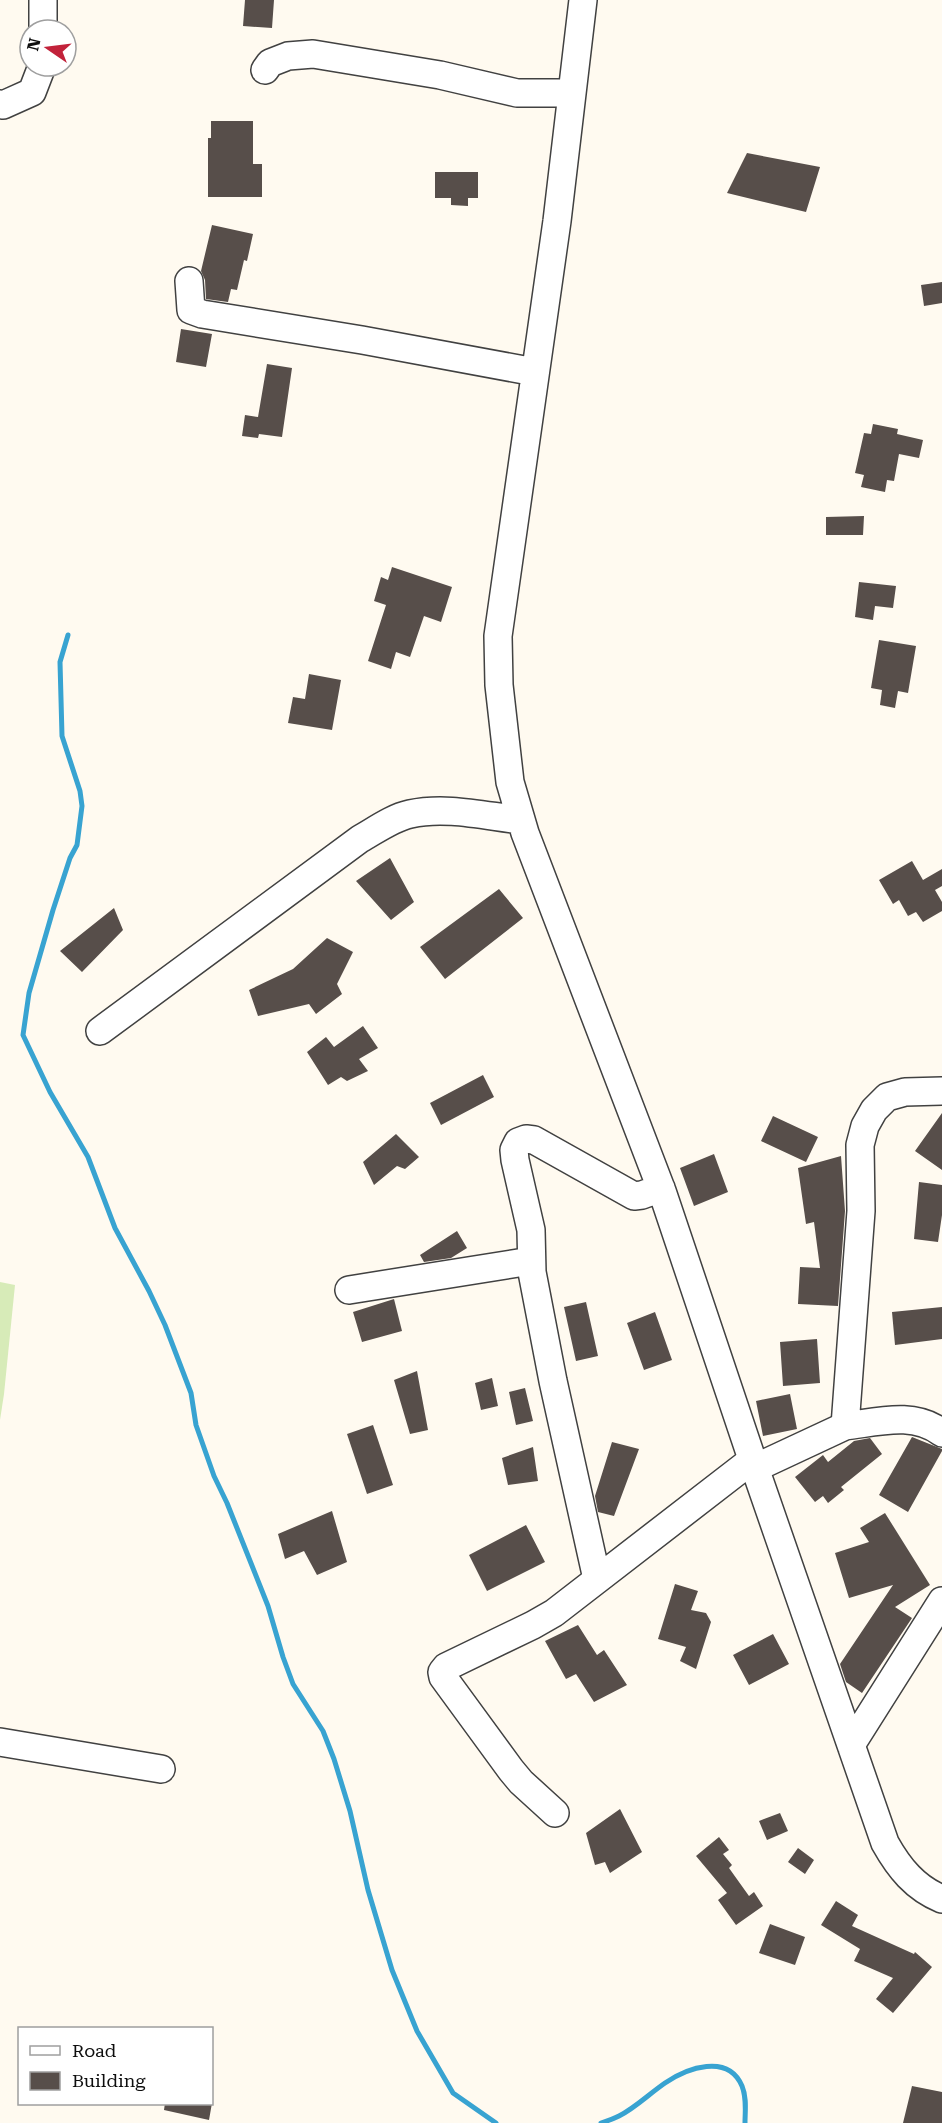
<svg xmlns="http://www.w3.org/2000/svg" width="942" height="2123" font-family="'Roboto Serif',serif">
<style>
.green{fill:#d7ebb8}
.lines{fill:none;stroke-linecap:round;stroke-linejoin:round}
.stream{stroke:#38a3d1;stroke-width:5}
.building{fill:#574e4a}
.minor-casing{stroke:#414141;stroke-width:30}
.minor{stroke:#fff;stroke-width:27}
</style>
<rect width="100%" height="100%" fill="#fffaf0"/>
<path class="green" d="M0,1282L15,1285L4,1394L0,1420Z"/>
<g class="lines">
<path class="stream" d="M68,635L60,662L62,736L80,791L82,806L77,845L70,858L53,910L29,993L23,1035L50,1092L88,1157L115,1228L149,1291L165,1325L191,1393L196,1425L214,1476L227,1503L268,1606L283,1657L293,1684L323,1731L334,1759L350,1811L368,1890L392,1970L417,2031L453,2093L496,2123
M601,2123C607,2121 613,2119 619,2116C635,2108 649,2094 665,2083C687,2068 728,2053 742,2086C747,2098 745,2111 745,2123"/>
</g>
<path class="building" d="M245,0H274L272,28L243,26Z
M211,121H253V164H262V197H208V138H211Z
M747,153L820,167L806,212L727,193Z
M435,172H478V198H468V206L451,205V198H435Z
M212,225L253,234L247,261L244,260L237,290L231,289L228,302L206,299L205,280L201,271Z
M942,282V303L924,306L921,285Z
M181,329L212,334L206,367L176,362Z
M267,364L292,368L282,437L259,434L258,438L242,436L245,415L258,417Z
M873,424L898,429L897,434L923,440L919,458L899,454L894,481L887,480L885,492L861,487L864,475L855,473L864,433L871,434Z
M864,516L863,535H826V517Z
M392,567L452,587L441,622L424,616L410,657L396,652L391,669L368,661L386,605L374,601L381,577L388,580Z
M859,582L896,586L893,608L875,606L873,620L855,617Z
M879,640L916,646L908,693L898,691L895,708L880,705L882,690L871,688Z
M309,674L341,680L332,730L288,723L293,697L305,699Z
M390,858L414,902L391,920L356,881Z
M912,861L923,880L942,869V886L935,890L942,902V911L923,922L916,912L908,916L899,900L893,904L879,880Z
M499,889L523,918L445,979L420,947Z
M114,908L123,930L82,972L60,951Z
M327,938L353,952L337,984L342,994L316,1014L309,1004L258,1016L249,990L293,969Z
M363,1026L378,1048L359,1059L368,1071L347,1081L341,1077L328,1085L307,1052L326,1037L334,1047Z
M483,1075L494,1097L441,1125L430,1103Z
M942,1113V1170L915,1151Z
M773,1116L818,1137L806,1162L761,1141Z
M396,1134L419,1157L405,1169L397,1166L374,1185L363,1162Z
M714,1154L728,1192L694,1206L680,1168Z
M841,1156L845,1211L838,1306L798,1304L800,1267L820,1268L814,1222L806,1224L798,1168Z
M919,1182L942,1185V1215L938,1242L914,1239Z
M457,1231L467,1248L451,1258L424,1262L420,1255Z
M394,1299L402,1331L362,1342L353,1312Z
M586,1302L598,1356L576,1361L564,1307Z
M942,1307V1339L895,1345L892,1312Z
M655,1312L672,1360L644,1370L627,1323Z
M817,1339L820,1383L783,1386L780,1342Z
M417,1371L428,1430L410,1434L394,1380Z
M492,1378L498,1406L481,1410L475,1383Z
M525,1388L533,1421L516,1425L509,1392Z
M790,1394L797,1429L763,1436L756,1401Z
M373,1425L393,1485L367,1494L347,1434Z
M912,1437L942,1449V1451L908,1512L879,1495Z
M870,1438L882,1454L841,1487L844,1490L828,1503L823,1496L815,1502L795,1477L823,1455L828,1462L854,1441Z
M612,1442L639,1449L614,1516L598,1512L595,1496Z
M533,1447L538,1481L508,1485L502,1458Z
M332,1511L347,1562L317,1575L304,1551L285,1559L278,1534Z
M885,1513L930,1585L895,1607L912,1618L862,1693L846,1682L840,1664L893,1585L849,1598L835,1553L869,1542L860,1528Z
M526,1525L545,1562L487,1591L469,1555Z
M675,1584L698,1591L691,1610L706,1613L711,1622L696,1669L680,1661L686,1647L658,1639Z
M578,1625L597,1655L604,1650L627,1685L594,1702L576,1674L566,1679L545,1641Z
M773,1634L789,1664L749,1685L733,1655Z
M620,1809L642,1852L610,1873L605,1862L595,1865L586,1833Z
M780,1813L788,1831L767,1840L759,1821Z
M719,1837L729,1850L723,1854L732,1865L729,1868L749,1896L754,1892L763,1906L736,1925L718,1900L727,1893L696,1856Z
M798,1848L814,1860L805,1874L788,1862Z
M836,1901L858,1915L852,1926L914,1954L915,1952L932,1967L893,2013L876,1999L893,1978L854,1961L860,1949L821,1925Z
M770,1924L805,1937L795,1965L759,1953Z
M912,2086L942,2092V2123H903Z
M165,2103H212L209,2120L164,2110Z"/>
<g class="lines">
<g class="minor-casing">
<path id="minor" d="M583,0L557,221L498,636L499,685L510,782L525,833L662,1191L755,1468L885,1843C899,1868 915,1888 942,1899
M43,30V0
M265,70L270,63L288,56L313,54L440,75L517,93H571
M0,104L3,105L32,92L42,66
M189,281L191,310L202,314L362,340L535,372
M100,1031L360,839C376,830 392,818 410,814C446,806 485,816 521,820
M349,1290L531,1261
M845,1426C878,1422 914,1411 942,1433
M755,1468L845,1426L861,1211L860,1145L865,1126L874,1110L887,1097L905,1092L942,1091
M597,1579L553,1381L532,1272L531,1230L515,1160L514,1150L518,1142L526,1139L534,1140L634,1196L642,1195L661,1188
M0,1742L161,1769
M851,1745L942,1601
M555,1813L521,1782L511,1770L443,1677L442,1672L446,1667L533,1625L554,1613L752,1460"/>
</g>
<use href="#minor" class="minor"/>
</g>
<rect x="18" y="2027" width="195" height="78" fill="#ffffff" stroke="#9f9f9f" stroke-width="1.5"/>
<rect x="30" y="2046" width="30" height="9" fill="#ffffff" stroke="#9f9f9f" stroke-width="1.5"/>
<text x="72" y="2057" font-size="18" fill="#0e0e0e">Road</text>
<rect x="30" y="2072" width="30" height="18" fill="#574e4a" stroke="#9f9f9f" stroke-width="1.5"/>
<text x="72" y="2087" font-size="18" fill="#0e0e0e">Building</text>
<g transform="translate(48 48) rotate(284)"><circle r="28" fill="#ffffff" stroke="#9f9f9f" stroke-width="1.5"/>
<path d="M0-4.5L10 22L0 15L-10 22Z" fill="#c2223a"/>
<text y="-9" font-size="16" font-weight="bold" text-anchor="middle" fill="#0e0e0e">N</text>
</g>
</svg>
